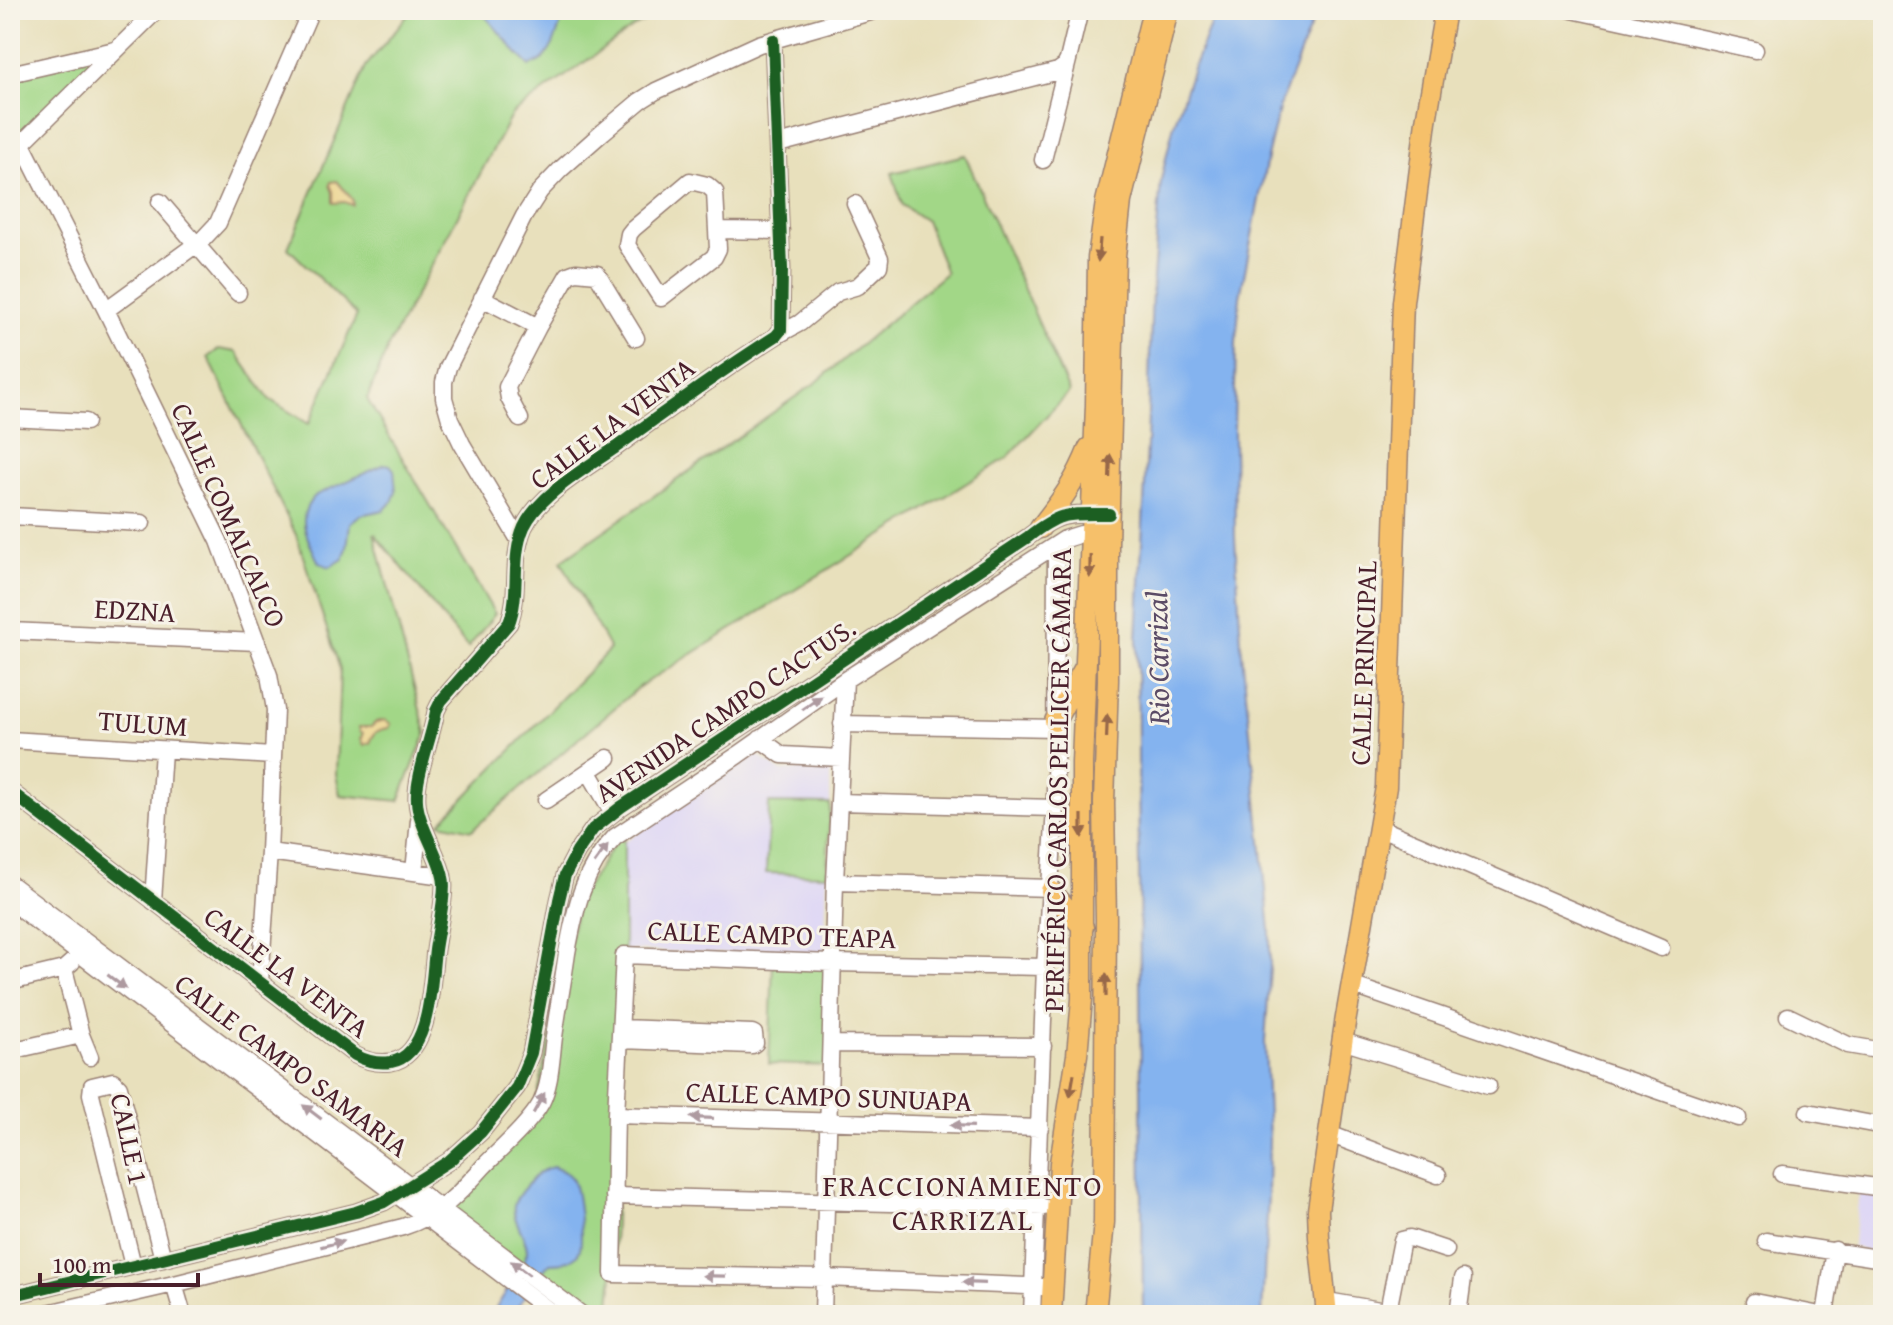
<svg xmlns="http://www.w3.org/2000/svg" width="1893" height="1325" font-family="'Gentium Book Plus',serif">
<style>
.built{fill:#ddd5f6}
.green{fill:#a2d787;stroke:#767b59;stroke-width:2}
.sand{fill:#eeda9e;stroke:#9c7c64;stroke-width:2}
.water{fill:#84b3ef;stroke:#67698d;stroke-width:2}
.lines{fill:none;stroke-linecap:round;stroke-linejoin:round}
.minor-casing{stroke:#998074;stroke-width:19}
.major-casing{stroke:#998074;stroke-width:23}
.minor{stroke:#fff;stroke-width:16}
.major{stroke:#f6c06b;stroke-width:20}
.cycleway-casing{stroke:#f7f3e8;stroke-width:17}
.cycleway{stroke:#1b5e20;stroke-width:12}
.oneway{fill:#976748}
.oneway2{fill:#ae9aa0}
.labels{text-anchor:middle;stroke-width:6;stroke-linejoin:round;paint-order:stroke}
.street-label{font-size:28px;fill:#4a1f2b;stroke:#f7f3e8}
.water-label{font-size:30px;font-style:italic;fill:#5b4b66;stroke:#f7f3e8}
.neighbourhood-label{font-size:30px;letter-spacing:2px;fill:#4a1f2b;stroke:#f7f3e8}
</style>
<rect width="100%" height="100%" fill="#f7f3e8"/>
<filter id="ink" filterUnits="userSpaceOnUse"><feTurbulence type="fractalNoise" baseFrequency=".0125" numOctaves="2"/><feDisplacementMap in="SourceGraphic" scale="16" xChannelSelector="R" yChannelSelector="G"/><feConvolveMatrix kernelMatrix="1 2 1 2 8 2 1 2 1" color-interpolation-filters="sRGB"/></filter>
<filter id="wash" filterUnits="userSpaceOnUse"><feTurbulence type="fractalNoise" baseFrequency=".006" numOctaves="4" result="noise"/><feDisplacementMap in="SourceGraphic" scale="32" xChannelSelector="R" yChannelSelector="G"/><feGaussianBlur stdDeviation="1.8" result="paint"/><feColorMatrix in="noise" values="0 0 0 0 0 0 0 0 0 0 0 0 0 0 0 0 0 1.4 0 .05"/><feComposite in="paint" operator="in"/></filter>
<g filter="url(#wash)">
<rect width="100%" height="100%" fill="#e8e0bc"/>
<path class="built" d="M757,755L780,771L830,768V804L769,803L766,872L827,875L824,956L620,950L619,846Z
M1860,1188L1883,1193V1253L1852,1247Z"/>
<path class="green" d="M412,10H666L634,27L512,114L389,345L367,399L495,614L468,648L374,533L426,733L399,801L340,795L336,774L340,669L296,535L208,357L219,349L236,352L269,399L309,424L357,315L288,248L366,66Z
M117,50L10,155V74Z
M965,155L1069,392L1007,458L639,687L472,830L440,823L610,649L561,561L818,381L946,273L926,221L902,205L892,173Z
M769,803L830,804L827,875L766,873Z
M624,829V955L613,1274L609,1315H582L441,1209L534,1113L578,900Z
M773,961L832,963L830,1066L769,1064Z"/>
<path class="sand" d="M337,181L352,199L353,203L352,205L344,202L333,203V192L330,185L331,182Z
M385,720L391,724L389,728C377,730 374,732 370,743L364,745L361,738L363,736V733L360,731L359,727H371L376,722Z"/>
<path class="water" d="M480,10H563C561,25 554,49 542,60C540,62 533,64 530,66L517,53Z
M1216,10H1317L1280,105L1268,153L1240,297L1236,343L1234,430L1235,537L1241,643L1270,930V968L1265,1042L1269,1140L1268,1196L1262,1315H1143L1137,639L1147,445L1152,290L1161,180L1173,128L1193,68Z
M385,464L390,465L394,470L396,492L392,502L384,510L360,515L350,523L347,548L343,559L330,567L319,563C308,540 293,516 316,495Z
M553,1167C561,1170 569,1173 573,1181C578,1191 584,1242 579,1252C573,1262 561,1263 550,1263L540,1274L512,1315H470L479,1312L489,1314L494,1311C502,1297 525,1266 527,1251C527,1245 524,1239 522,1234C511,1210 509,1204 528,1184C537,1174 539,1171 553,1167Z"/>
</g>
<g filter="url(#ink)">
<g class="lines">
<g class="minor-casing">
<path id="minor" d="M1572,10L1755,50
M10,74L115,50
M22,144L106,310L219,541L269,675L275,710L269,852L260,982
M778,144L1058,71L1065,66L1068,60L1080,10
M10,155L157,10
M1043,160L1068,60
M160,202L238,293
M717,230L715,192L707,185L690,181L633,229L629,234L627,245L661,298L714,257L718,249L717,230L781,231
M482,298L538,327
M106,310L202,240L218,223L311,10
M776,336L800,323L838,292L858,286L879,266L880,258L855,204
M10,418L86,422
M520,419L509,398L507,387L538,327L568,275L576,272L597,274L636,338
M10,516L142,523
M519,540L462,444L450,419L444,398V382L448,367L524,216L540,191L561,169L603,132L640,101L656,91L759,44L877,10
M10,631L257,642
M842,724L1055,728
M760,739L782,755L841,758
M10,740L272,756
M589,772L613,813
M10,791L355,1055C366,1061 378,1064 391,1062C431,1055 431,982 435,950C437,934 447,890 443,877C438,853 418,824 417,801C415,777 432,737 436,711L441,701L509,623C521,592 510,559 524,527C539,495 586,468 615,448C668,409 721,371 776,336L781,330L782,269L773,40
M546,800L608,758
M839,802L1055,808
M1378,827L1661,948
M269,852L443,876
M414,872L419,820
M835,882L1051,888
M10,884L582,1315
M10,901L555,1315
M153,901L163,751
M1045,967L832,963L624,955L616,1115L613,1274L824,1278L1052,1287
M64,969L81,1035L90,1057
M10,982L64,969L72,962
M1351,985L1738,1118
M1788,1016L1848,1045L1883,1051
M621,1040L752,1045L755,1043L754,1034L752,1033L621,1028
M1342,1041L1488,1086
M831,1044L1043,1046
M10,1051L81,1035
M1808,1112L1883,1126
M616,1115L1040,1128
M1329,1134L1438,1175
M1782,1174L1883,1188
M614,1196L1044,1207
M1766,1241L1883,1259
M133,1266L91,1094L92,1086L113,1081L119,1087L163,1259
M174,1284L183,1315
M10,1296L356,1212L384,1202L449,1161L481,1132L517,1087L531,1053L559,900L565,875L577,852L593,829L621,807L1028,537C1059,513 1065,514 1103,514
M1327,1301L1409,1315
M1754,1302L1820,1315
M1388,1311L1402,1240L1410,1238L1446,1250
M39,1315L174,1284L403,1227C440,1215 459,1194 484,1166C501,1149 530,1123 541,1103C551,1083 551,1059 554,1037C558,1009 563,981 567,953C575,909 583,870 615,837L738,755L845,680L1065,539L1081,534H1103
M823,1315L835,882L845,680
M1032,1315L1045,967L1055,808L1056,545
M1458,1315L1463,1278
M1825,1315L1835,1250"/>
</g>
<g class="major-casing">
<path id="major" d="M1040,528C1062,500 1076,481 1089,448
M1055,721L1085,667
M1051,891L1083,927
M1051,1315L1060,1163L1077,1055L1082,999V763L1096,405L1098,258L1106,202L1153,10
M1095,1315L1104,1222L1106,919L1104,803L1108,680V545L1115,256L1121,201L1168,10
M1327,1315L1319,1237L1318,1210L1345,1023L1386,787L1403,302L1426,121L1445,10"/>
</g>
<use href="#minor" class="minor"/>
<use href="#major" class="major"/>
<g class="cycleway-casing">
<path id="cycleway" d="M10,791L355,1055C366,1061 378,1064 391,1062C431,1055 431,982 435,950C437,934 447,890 443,877C438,853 418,824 417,801C415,777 432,737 436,711L441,701L509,623C521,592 510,559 524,527C539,495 586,468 615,448C668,409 721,371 776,336L781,330L782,269L773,40
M10,1296L356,1212L384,1202L449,1161L481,1132L517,1087L531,1053L559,900L565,875L577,852L593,829L621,807L1028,537C1061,511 1068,514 1109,514"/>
</g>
<use href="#cycleway" class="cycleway"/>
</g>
<defs><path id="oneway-solid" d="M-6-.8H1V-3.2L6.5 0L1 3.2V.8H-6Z" transform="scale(2)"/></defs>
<g class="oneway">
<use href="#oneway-solid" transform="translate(1099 250) rotate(95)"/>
<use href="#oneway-solid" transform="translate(1110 466) rotate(-88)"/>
<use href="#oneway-solid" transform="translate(1090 566) rotate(91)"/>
<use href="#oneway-solid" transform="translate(1107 726) rotate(-88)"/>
<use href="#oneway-solid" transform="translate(1082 826) rotate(90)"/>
<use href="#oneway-solid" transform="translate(1106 985) rotate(-90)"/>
<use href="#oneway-solid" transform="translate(1072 1085) rotate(100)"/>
</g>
<g class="oneway2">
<use href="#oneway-solid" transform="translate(812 703) rotate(-35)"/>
<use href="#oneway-solid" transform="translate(601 854) rotate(-54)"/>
<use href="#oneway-solid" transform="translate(117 982) rotate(37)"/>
<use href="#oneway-solid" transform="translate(539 1103) rotate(-61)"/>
<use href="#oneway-solid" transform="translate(312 1112) rotate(-143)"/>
<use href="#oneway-solid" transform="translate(702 1118) rotate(-178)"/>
<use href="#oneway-solid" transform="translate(962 1126) rotate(-178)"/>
<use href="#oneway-solid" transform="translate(332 1244) rotate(-14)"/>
<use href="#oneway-solid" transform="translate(520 1268) rotate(-143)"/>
<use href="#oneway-solid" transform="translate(714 1276) rotate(-179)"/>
<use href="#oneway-solid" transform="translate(974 1283) rotate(-178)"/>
</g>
</g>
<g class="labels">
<g class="street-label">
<text transform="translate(612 423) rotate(-37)" y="10">CALLE LA VENTA</text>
<text transform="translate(229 515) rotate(66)" y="10">CALLE COMALCALCO</text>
<text transform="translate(135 610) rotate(3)" y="10">EDZNA</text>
<text transform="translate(1363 663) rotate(-88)" y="10">CALLE PRINCIPAL</text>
<text transform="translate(725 710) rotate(-34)" y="10">AVENIDA CAMPO CACTUS.</text>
<text transform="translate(143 723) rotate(4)" y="10">TULUM</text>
<text transform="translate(1057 780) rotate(-89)" y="10">PERIFÉRICO CARLOS PELLICER CÁMARA</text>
<text transform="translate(772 934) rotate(2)" y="10">CALLE CAMPO TEAPA</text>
<text transform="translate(287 972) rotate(37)" y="10">CALLE LA VENTA</text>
<text transform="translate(292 1065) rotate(37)" y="10">CALLE CAMPO SAMARIA</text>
<text transform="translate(829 1096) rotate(2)" y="10">CALLE CAMPO SUNUAPA</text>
<text transform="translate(130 1139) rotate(78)" y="10">CALLE 1</text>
</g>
<g class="water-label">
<text transform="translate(1158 658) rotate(-91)" y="10">Rio Carrizal</text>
</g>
<g class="neighbourhood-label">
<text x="963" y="1196">FRACCIONAMIENTO<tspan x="963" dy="34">CARRIZAL</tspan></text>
</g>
</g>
<rect width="1893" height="1325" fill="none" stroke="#f7f3e8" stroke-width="40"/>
<path d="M40 1273v12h158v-12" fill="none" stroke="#4a1f2b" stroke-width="4"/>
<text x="52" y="1273" font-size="24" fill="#4a1f2b" stroke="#f7f3e8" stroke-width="6" paint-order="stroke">100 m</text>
</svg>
